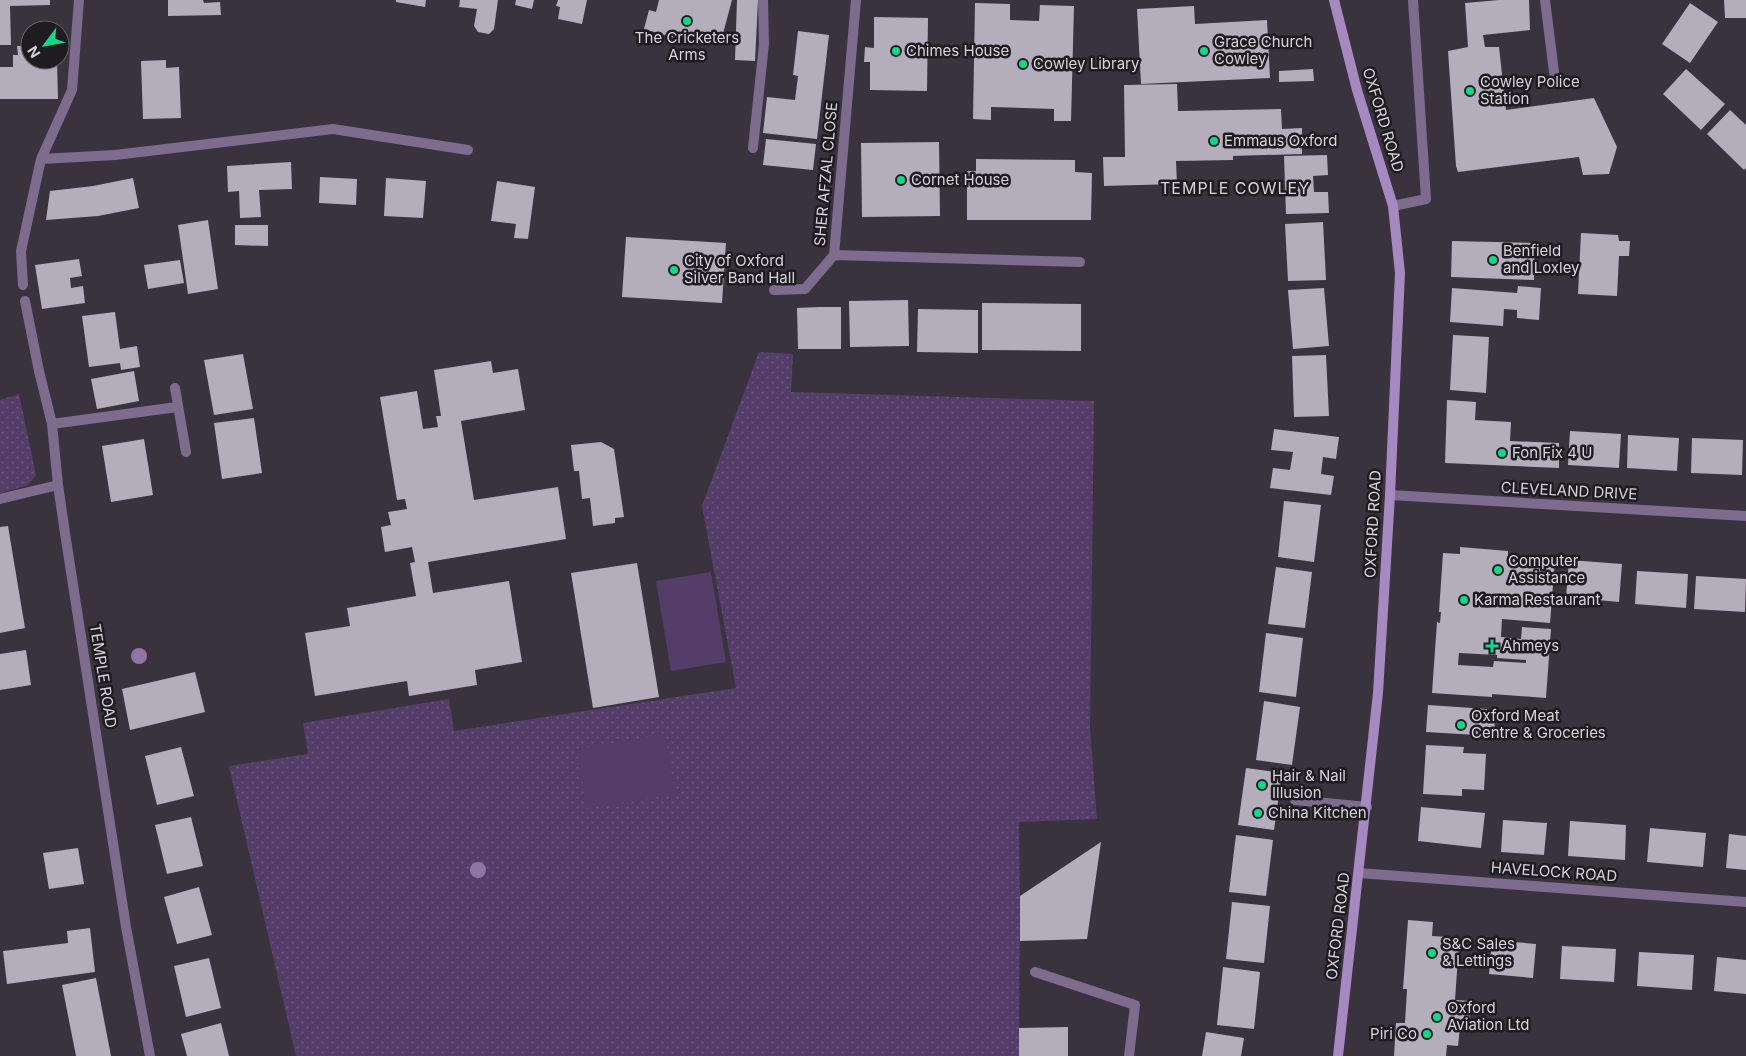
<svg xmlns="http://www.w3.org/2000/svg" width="1746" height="1056" font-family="Inter,sans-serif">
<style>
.grass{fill:url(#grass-dots)}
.garden{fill:#553d6a}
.building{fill:#b4adbb;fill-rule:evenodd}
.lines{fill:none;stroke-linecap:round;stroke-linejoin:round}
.service{stroke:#7d6c8e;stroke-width:10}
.minor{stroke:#7d6c8e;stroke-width:10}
.secondary{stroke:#a689c0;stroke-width:10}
.tree{fill:#8f74a6}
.poi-dot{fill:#11d98a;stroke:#1e1c21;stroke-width:2}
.labels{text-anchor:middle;stroke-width:5;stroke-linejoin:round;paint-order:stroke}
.poi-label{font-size:15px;fill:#d7d3da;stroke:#1e1c21;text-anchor:start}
.street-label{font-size:15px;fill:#d7d3da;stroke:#1e1c21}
.neighbourhood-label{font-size:16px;letter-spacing:1px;fill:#d7d3da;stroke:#1e1c21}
</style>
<defs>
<pattern id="grass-dots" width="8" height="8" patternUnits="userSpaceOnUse" patternTransform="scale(1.25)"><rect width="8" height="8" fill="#553d6a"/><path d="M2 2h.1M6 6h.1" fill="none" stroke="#6d587f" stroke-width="1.8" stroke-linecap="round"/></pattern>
</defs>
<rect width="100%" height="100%" fill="#39333e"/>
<path class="grass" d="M759,352L793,354L791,392L1094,401L1090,728L1097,819L1019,822L1020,896L1019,1056H296L229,766L308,754L303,723L449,699L454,731L736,688L702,506Z
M19,394L36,475L28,485L0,493V400Z"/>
<path class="garden" d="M711,572L726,662L671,671L656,581Z
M665,734L675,794L587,808L577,749Z"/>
<path class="building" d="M0,0H50V5L10,6L11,45H0Z
M168,0H203L204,3L220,2L221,15L168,16Z
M396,0H426L425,7L396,2Z
M460,0H498L494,29L489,34L478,32L474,26L477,9L459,7Z
M516,0H534L532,9L515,5Z
M558,0H587L582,24L558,19L560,7L556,6Z
M659,0H732L720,45L677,33L675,38L644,29L649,10L656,12Z
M737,0H758L755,61L735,60Z
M1499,0H1529L1530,30L1483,35L1485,47H1499L1506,110L1594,98L1617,147L1609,174L1583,175L1579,157L1458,172L1456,166L1448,51L1468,47L1465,3Z
M1724,0H1746V18H1725Z
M975,3L1010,4V20L1039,21L1040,5L1074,6L1071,121H1054V109L991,107V120L973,119Z
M1690,3L1718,22L1690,63L1662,44Z
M1194,6L1195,24L1267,20L1270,78L1141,84L1137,9Z
M874,17L928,18L927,91L870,90V62H864L865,47L874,48Z
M798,31L829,35L817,139L763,133L767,97L795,100L798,76L793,75Z
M17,46H30V60H57L58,99H0V67H13V55H18Z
M166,60V68L179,67L181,118L143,119L141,61Z
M1313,69L1314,81L1279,82V71Z
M1686,69L1725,104L1701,130L1663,94Z
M1177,84L1178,111L1281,109L1282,129L1302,128V154L1233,156V160L1176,161L1177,184L1104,186L1103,157H1125L1124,85Z
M1730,110L1746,125V168L1744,170L1707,134Z
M766,139L816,144L813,170L763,165Z
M939,142L940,216L862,217L861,143Z
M1327,155L1328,175L1313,176L1314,192H1328L1329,213L1286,214L1284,156Z
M976,159L1075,160V172L1092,173L1091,220H967V171H976Z
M291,162L292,189L259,190L261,217L240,218L239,191L228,192L227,166Z
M320,177L357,179L356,205L319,203Z
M133,178L139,208L98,216L46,220L50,191L93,186Z
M386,178L426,181L423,218L384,216Z
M497,181L535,187L528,239L514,238L516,224L491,221Z
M208,220L218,289L188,294L178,225Z
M1323,222L1326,280L1288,281L1285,224Z
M235,225H268V246L235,245Z
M1581,233L1618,235L1619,241H1630L1629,256H1619L1617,296L1578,294Z
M626,237L726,243L722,303L622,297Z
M1452,241L1535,243L1534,280L1451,277Z
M79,259L82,276L70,278L71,288L83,286L85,303L42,309L35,265Z
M180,260L184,283L148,289L144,265Z
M1518,286L1541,288L1539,320L1517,318V310L1504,309L1503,326L1450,322L1452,288L1517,293Z
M1324,288L1329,346L1293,349L1288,290Z
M908,300L909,346L850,347L849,301Z
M982,303L1081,304V351L982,350Z
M819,307H841V349H798L797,308Z
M918,309L978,310V353L917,352Z
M115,312L120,349L137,346L140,367L121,370L120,363L89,367L82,316Z
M1453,335L1489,337L1486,393L1450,390Z
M243,354L253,409L214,415L204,360Z
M1326,355L1329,416L1294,417L1292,356Z
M491,361L493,373L518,369L525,410L461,421L474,500L558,487L566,539L428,562L433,593L509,581L522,662L475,670L477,685L409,696L407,681L315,696L305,633L350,626L347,608L416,596L410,563L415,562L412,547L385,552L381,527L391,525L388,512L407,509L405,499L397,500L380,397L417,391L423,429L438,427L436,416H441L434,370Z
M134,371L139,401L97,409L91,379Z
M1447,400L1476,402L1475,420L1511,422L1510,441L1559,443V468L1445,463Z
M254,418L262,473L222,479L214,423Z
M1274,429L1339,437L1336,459L1323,457L1321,474L1334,476L1331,495L1270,488L1273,468L1290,470L1293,452L1271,450Z
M1570,431L1621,434L1619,468L1568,465Z
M1628,435L1679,438L1677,471L1627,468Z
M1692,438L1743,440L1742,475L1691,473Z
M144,439L153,495L111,502L102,446Z
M601,442L614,449L624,517L615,518V523L593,526L590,498L582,499L579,471H574L571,445Z
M1284,501L1321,505L1314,562L1278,557Z
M8,526L25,628L0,633V527Z
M1460,547L1508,551V557L1555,560L1550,623L1502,619L1501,637L1521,639L1522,627L1551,629L1546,698L1492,694V697L1432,693L1437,622L1440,623L1441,612H1439L1443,553L1460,554ZM1459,653L1497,655V658L1526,660V663L1494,661L1493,667L1458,665Z
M1569,560L1622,564L1619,602L1566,597Z
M637,563L659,697L593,708L571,573Z
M1276,567L1312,572L1305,628L1268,624Z
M1637,571L1688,574L1686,608L1635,604Z
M1696,576L1746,579L1745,612L1694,609Z
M1266,633L1303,638L1296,697L1259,692Z
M26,650L31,685L0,690V654Z
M195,672L205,712L130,730L122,689Z
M1264,701L1300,707L1292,765L1256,760Z
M1428,705L1487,709L1486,719H1495L1494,736L1426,732Z
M1426,745L1464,747L1463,753L1486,754L1484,790L1462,789V796L1423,794Z
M181,747L194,796L157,805L145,756Z
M1246,768L1282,773L1274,830L1238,825Z
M1421,807L1485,813L1481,848L1418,841Z
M191,817L203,866L167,874L155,825Z
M1503,820L1547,823L1544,855L1501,852Z
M1570,821L1626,825L1625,860L1568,856Z
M1650,828L1706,833L1703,867L1647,862Z
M1729,834L1746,836V870L1726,868Z
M1236,835L1273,840L1266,896L1229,892Z
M1101,842L1087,939L1020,941V896Z
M78,848L84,884L49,889L43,853Z
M199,887L212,935L177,944L164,897Z
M1232,902L1270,906L1264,963L1226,959Z
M1408,920L1433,922L1432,936L1448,937V943H1459L1455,1000L1471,1001L1469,1028L1460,1027L1458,1046L1447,1045L1446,1056H1394L1396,1023H1405L1407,989H1403Z
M90,928L95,972L7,984L3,951L68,943L67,931Z
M1492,940L1536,944L1533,978L1489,974Z
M1562,946L1616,949L1614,982L1560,979Z
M1639,952L1694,955L1692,990L1637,986Z
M1717,957L1746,960V994L1714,991Z
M209,958L221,1008L186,1017L174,966Z
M1223,967L1260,972L1254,1029L1217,1025Z
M96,978L111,1056H76L62,985Z
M221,1023L229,1056H187L181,1034Z
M1068,1027V1056H1019V1028Z
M1206,1032L1244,1038L1241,1056H1202Z"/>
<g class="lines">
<path class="service" d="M1545,0L1555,80
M753,148L764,44L763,0
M1393,206L1426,199L1413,0
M1295,800L1367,807
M1035,972L1135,1005L1129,1056"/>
<path class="minor" d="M41,159L115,155L333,129L468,150
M834,255L856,0
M834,255L1080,262
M23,285L21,251L41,159L72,90L79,0
M774,290L805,289L834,255
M25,301L39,371L52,424L58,485L65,533L126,927L150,1056
M175,388L186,452
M52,424L177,407
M1390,495L1746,516
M0,499L58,485
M1359,873L1746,902"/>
<path class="secondary" d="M1334,0L1357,90L1393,206L1400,273L1390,495L1378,693L1338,1056"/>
</g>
<g class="tree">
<circle cx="139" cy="656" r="8"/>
<circle cx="478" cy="870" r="8"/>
</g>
<g class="poi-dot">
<circle cx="687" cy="21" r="5"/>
<circle cx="896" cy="51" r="5"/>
<circle cx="1204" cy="51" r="5"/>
<circle cx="1023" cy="64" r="5"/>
<circle cx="1470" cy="91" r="5"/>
<circle cx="1214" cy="141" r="5"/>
<circle cx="901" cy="180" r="5"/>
<circle cx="1493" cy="260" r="5"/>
<circle cx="674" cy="270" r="5"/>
<circle cx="1502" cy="453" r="5"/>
<circle cx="1498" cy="570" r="5"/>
<circle cx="1464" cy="600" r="5"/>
<path d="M1489.5 638.5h5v5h5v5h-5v5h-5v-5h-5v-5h5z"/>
<circle cx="1461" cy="725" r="5"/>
<circle cx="1262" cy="785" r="5"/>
<circle cx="1258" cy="813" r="5"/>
<circle cx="1432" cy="953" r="5"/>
<circle cx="1437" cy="1017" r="5"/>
<circle cx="1427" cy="1034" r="5"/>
</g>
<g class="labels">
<g class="poi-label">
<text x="687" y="43" text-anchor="middle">The Cricketers<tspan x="687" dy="17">Arms</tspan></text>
<text x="1214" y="47">Grace Church<tspan x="1214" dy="17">Cowley</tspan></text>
<text x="906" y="56">Chimes House</text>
<text x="1033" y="69">Cowley Library</text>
<text x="1480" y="87">Cowley Police<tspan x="1480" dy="17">Station</tspan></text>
<text x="1224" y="146">Emmaus Oxford</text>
<text x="911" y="185">Cornet House</text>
<text x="1503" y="256">Benfield<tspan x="1503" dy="17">and Loxley</tspan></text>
<text x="684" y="266">City of Oxford<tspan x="684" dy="17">Silver Band Hall</tspan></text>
<text x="1512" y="458">Fon Fix 4 U</text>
<text x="1508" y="566">Computer<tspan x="1508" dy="17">Assistance</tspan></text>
<text x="1474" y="605">Karma Restaurant</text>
<text x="1502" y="651">Ahmeys</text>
<text x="1471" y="721">Oxford Meat<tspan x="1471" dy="17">Centre &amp; Groceries</tspan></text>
<text x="1272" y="781">Hair &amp; Nail<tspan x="1272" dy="17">Illusion</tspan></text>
<text x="1268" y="818">China Kitchen</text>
<text x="1442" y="949">S&amp;C Sales<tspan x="1442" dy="17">&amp; Lettings</tspan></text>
<text x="1447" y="1013">Oxford<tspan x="1447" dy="17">Aviation Ltd</tspan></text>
<text x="1417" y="1039" text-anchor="end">Piri Co</text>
</g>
<g class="street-label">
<text transform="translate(1383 120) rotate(73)" y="5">OXFORD ROAD</text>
<text transform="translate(826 174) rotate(-85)" y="5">SHER AFZAL CLOSE</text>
<text transform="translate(1569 491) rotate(3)" y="5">CLEVELAND DRIVE</text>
<text transform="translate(1373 524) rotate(-87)" y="5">OXFORD ROAD</text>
<text transform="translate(103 676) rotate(81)" y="5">TEMPLE ROAD</text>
<text transform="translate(1554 872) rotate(4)" y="5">HAVELOCK ROAD</text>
<text transform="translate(1338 926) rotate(-83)" y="5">OXFORD ROAD</text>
</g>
<g class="neighbourhood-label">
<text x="1235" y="194">TEMPLE COWLEY</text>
</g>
</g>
<g transform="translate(45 45) rotate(238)"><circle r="24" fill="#1e1c21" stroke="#68656b"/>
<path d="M0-4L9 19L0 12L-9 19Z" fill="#11d98a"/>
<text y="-8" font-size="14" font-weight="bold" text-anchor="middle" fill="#d7d3da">N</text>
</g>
</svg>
